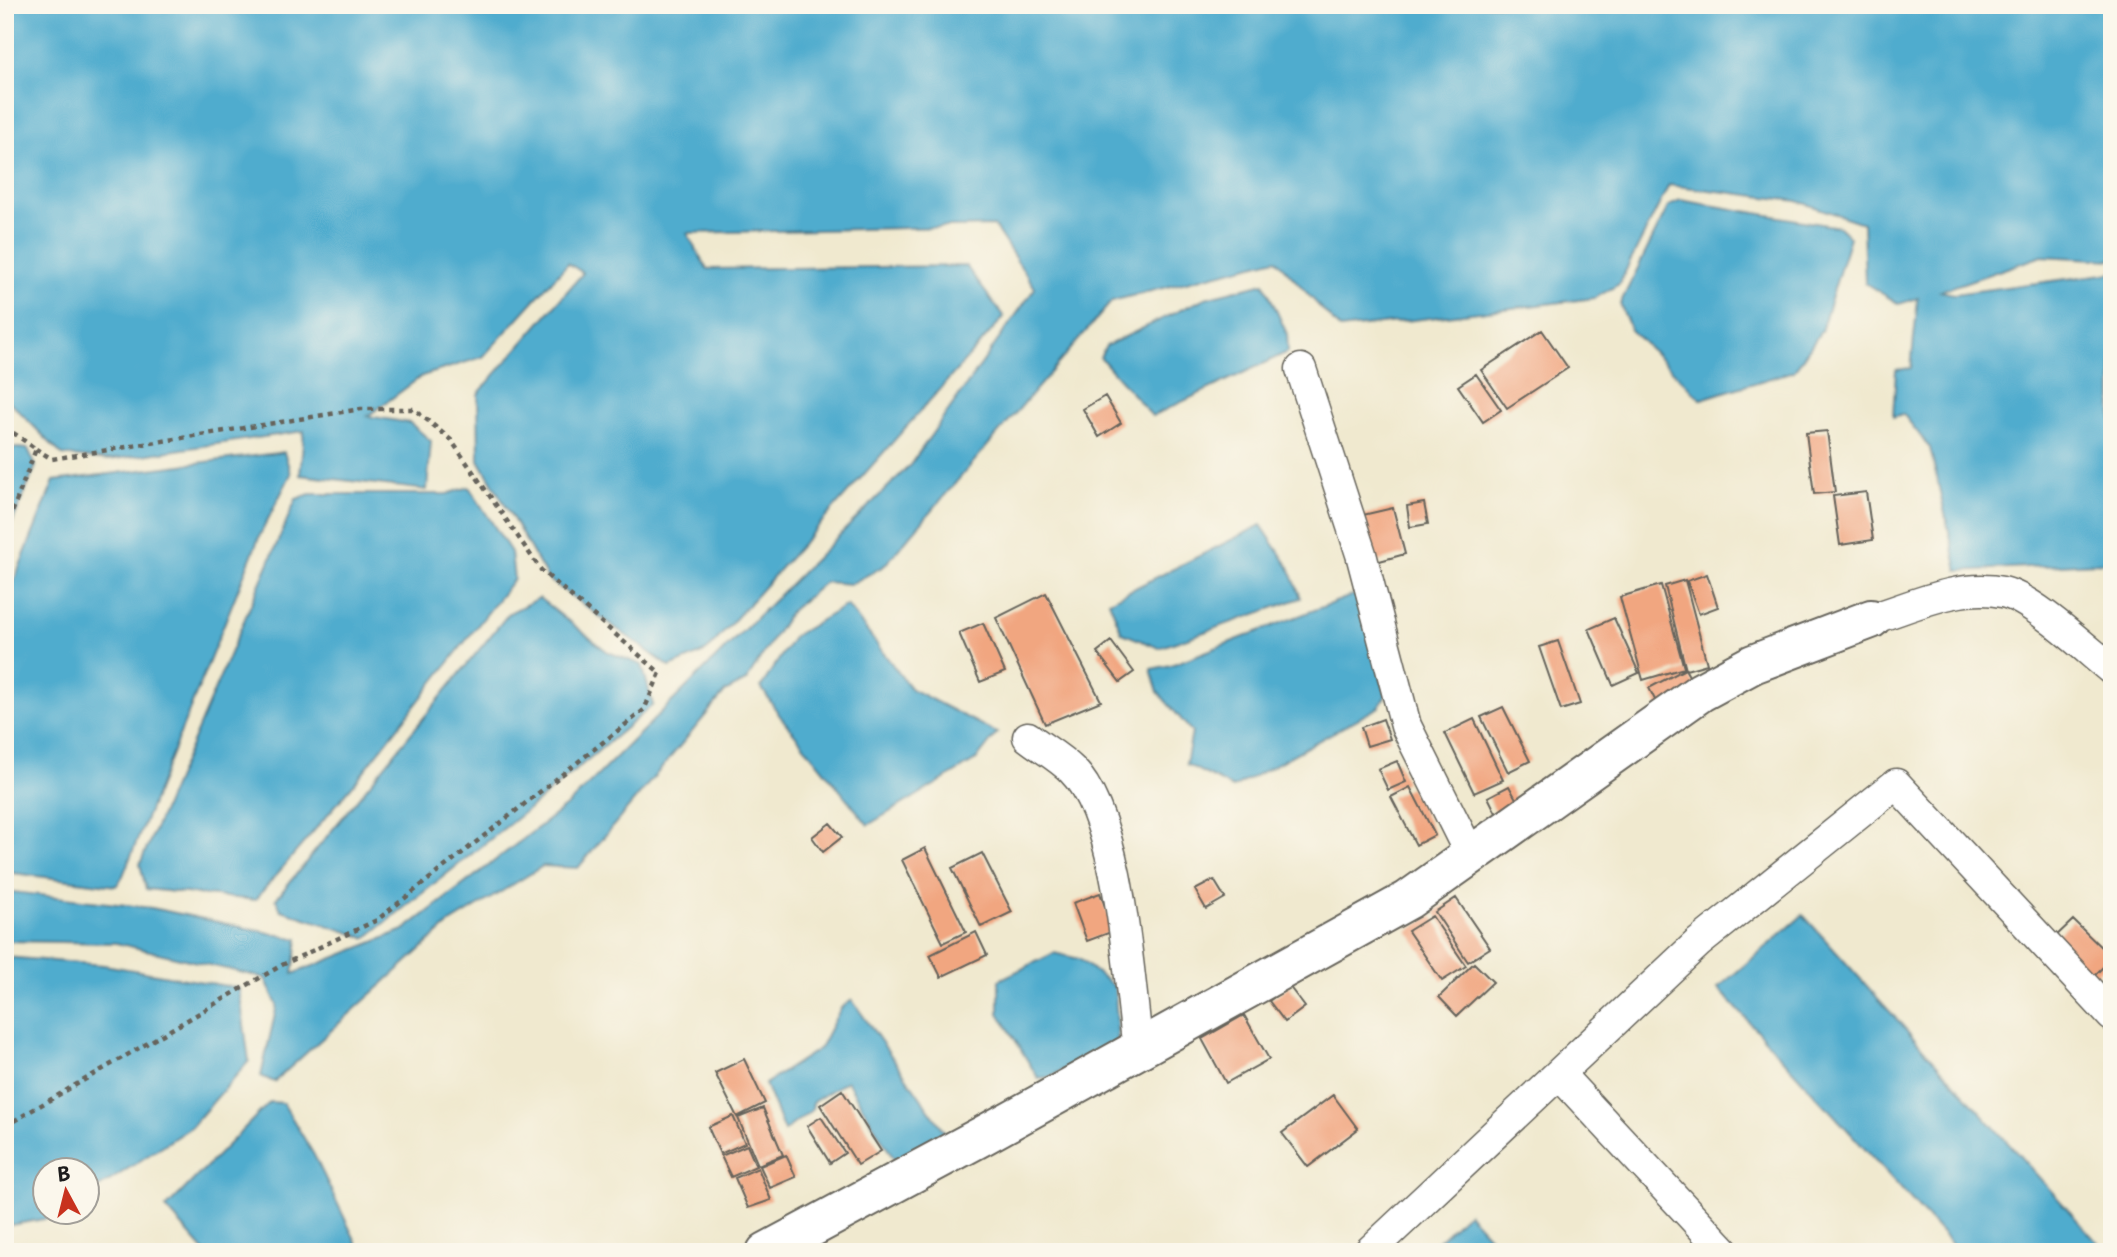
<svg xmlns="http://www.w3.org/2000/svg" width="2117" height="1257" font-family="'Playpen Sans',sans-serif">
<style>
.water{fill:#4facce;stroke:#366475;stroke-width:2}
.building{fill:#f1a680}
.lines{fill:none;stroke-linecap:round;stroke-linejoin:round}
.street-casing{stroke:#66645b;stroke-width:33}
.secondary-casing{stroke:#66645b;stroke-width:42}
.path{stroke:#66645b;stroke-width:4.5;stroke-dasharray:5 5;stroke-linecap:butt}
.street{stroke:#fff;stroke-width:30}
.secondary{stroke:#fff;stroke-width:38}
</style>
<rect width="100%" height="100%" fill="#fbf7ec"/>
<filter id="ink" filterUnits="userSpaceOnUse"><feTurbulence type="fractalNoise" baseFrequency=".0143" numOctaves="2"/><feDisplacementMap in="SourceGraphic" scale="14" xChannelSelector="R" yChannelSelector="G"/><feConvolveMatrix kernelMatrix="1 2 1 2 8 2 1 2 1" color-interpolation-filters="sRGB"/></filter>
<filter id="wash" filterUnits="userSpaceOnUse"><feTurbulence type="fractalNoise" baseFrequency=".00686" numOctaves="4" result="noise"/><feDisplacementMap in="SourceGraphic" scale="28" xChannelSelector="R" yChannelSelector="G"/><feGaussianBlur stdDeviation="1.57" result="paint"/><feColorMatrix in="noise" values="0 0 0 0 0 0 0 0 0 0 0 0 0 0 0 0 0 1.4 0 .05"/><feComposite in="paint" operator="in"/></filter>
<g filter="url(#wash)">
<rect width="100%" height="100%" fill="#f0e9cf"/>
<path class="water" d="M5,5H2112V260L2042,256L1940,291L1954,294L2112,273V562L1958,571L1930,448L1903,414L1893,417L1896,370L1911,368L1918,298L1899,304L1865,283L1863,223L1797,201L1669,185L1619,284L1595,298L1340,329L1276,259L1112,301L884,566L851,584L825,582L790,612L746,681L725,692L578,868L543,866L449,924L274,1082L261,1076L277,1005L265,978L116,943L5,941V891L152,908L298,939L293,974L404,930L569,804L910,465L1035,288L994,226L687,233L707,269L966,266L1004,317L707,651L670,667L548,579L479,460L478,394L583,273L568,263L483,357L422,376L368,416L410,423L431,441L427,490L300,475L304,431L109,460L62,455L5,397Z
M1680,200L1839,227L1850,237L1821,331L1794,371L1701,399L1631,330L1620,304L1668,207Z
M1264,283L1287,334L1288,352L1152,416L1100,357L1106,346L1205,298Z
M5,447L28,449L36,466L5,540Z
M284,452L291,474L260,535L122,878L116,886L5,872V603L54,481Z
M469,487L511,552L514,579L353,785L255,900L146,889L140,864L296,499L310,494H447Z
M1261,525L1289,567L1301,598L1159,648L1122,633L1109,601Z
M1356,594L1386,695L1379,707L1233,788L1186,764L1192,732L1158,692L1151,669L1171,665Z
M539,598L608,652L642,665L653,705L541,799L366,938L281,910L276,899L509,613Z
M847,605L911,689L997,733L976,760L868,825L780,716L761,687L794,636Z
M1803,915L2106,1252H1959L1718,988Z
M1054,953L1079,959L1115,987L1118,1041L1050,1077L1038,1078L999,1013V980Z
M5,957L104,965L239,988L249,1061L191,1127L88,1195V1170H46V1212H63L55,1217L5,1226Z
M852,1000L946,1134L895,1161L847,1081L813,1102L812,1110L784,1131L765,1084L820,1048L841,1008Z
M270,1102L283,1103L314,1155L361,1252H205L166,1208Z
M1468,1213L1504,1252H1426Z"/>
<g id="blocks">
<path class="building" d="M1542,330L1568,368L1507,408L1481,370Z
M1476,374L1501,410L1483,422L1458,386Z
M1105,396L1121,423L1099,437L1083,409Z
M1827,431L1835,492L1814,494L1806,433Z
M1866,492L1873,540L1840,545L1833,496Z
M1424,503L1428,524L1410,527L1407,506Z
M1393,508L1405,554L1376,562L1363,515Z
M1707,574L1718,607L1699,614L1687,581Z
M1685,580L1707,664L1686,670L1665,586Z
M1661,585L1684,668L1643,680L1620,597Z
M1046,593L1101,701L1045,724L996,618Z
M1614,618L1639,673L1613,685L1589,629Z
M983,623L1005,672L980,682L959,633Z
M1111,641L1134,672L1120,682L1097,652Z
M1558,641L1580,704L1561,710L1539,647Z
M1685,669L1696,688L1659,708L1649,688Z
M1503,707L1530,761L1508,772L1481,717Z
M1383,719L1390,739L1367,746L1361,727Z
M1474,719L1503,780L1474,793L1445,733Z
M1397,761L1406,782L1388,790L1378,769Z
M1509,786L1521,808L1499,819L1488,797Z
M1410,787L1435,835L1416,845L1391,797Z
M830,823L842,837L823,852L812,837Z
M925,848L966,932L943,943L902,860Z
M982,853L1012,912L981,927L952,868Z
M1214,880L1225,898L1206,909L1195,890Z
M1100,893L1114,931L1087,941L1073,903Z
M1456,898L1490,948L1468,962L1435,912Z
M1432,916L1466,966L1442,981L1408,931Z
M2073,920L2112,958L2093,977L2054,938Z
M976,932L987,955L941,977L930,955Z
M1474,963L1493,982L1457,1016L1439,997Z
M1289,986L1305,1007L1285,1022L1269,1001Z
M1244,1015L1269,1059L1226,1083L1202,1039Z
M744,1059L765,1103L737,1117L715,1073Z
M842,1090L881,1151L858,1165L820,1105Z
M1333,1095L1358,1129L1308,1167L1282,1133Z
M763,1108L783,1155L758,1165L738,1118Z
M733,1116L745,1143L720,1154L708,1127Z
M821,1117L845,1153L830,1163L807,1126Z
M747,1145L756,1166L731,1177L721,1156Z
M786,1155L796,1177L770,1188L760,1166Z
M758,1168L771,1200L748,1208L735,1178Z"/>
</g>
</g>
<g filter="url(#ink)">
<use href="#blocks" fill-opacity="0" stroke="#66645b" stroke-width="2"/>
<g class="lines">
<g class="street-casing">
<path id="street" d="M1301,369L1361,554L1406,726L1470,854
M1871,619C1911,607 1959,583 2002,592C2031,597 2087,650 2112,670
M1028,737C1042,748 1059,757 1072,770C1121,818 1129,980 1138,1050
M1559,1074L1725,1252
M1369,1252L1698,943L1896,784L2112,1016"/>
</g>
<g class="secondary-casing">
<path id="secondary" d="M766,1252L984,1135L1408,900L1701,692L1753,664L1871,619"/>
</g>
<path class="path" d="M5,427L36,449L5,531
M5,1126L282,965L377,920L644,710L660,673L541,570L451,440L414,409H361L52,459L36,449"/>
<use href="#street" class="street"/>
<use href="#secondary" class="secondary"/>
</g>
</g>
<rect width="2117" height="1257" fill="none" stroke="#fbf7ec" stroke-width="28"/>
<g transform="translate(66 1191) rotate(353)"><circle r="33" fill="#fbf7ec" stroke="#a29f99" stroke-width="2"/>
<path d="M0-5L12 26L0 18L-12 26Z" fill="#c8321e"/>
<text y="-10" font-size="19" font-weight="bold" text-anchor="middle" fill="#1c1c1c">B</text>
</g>
</svg>
